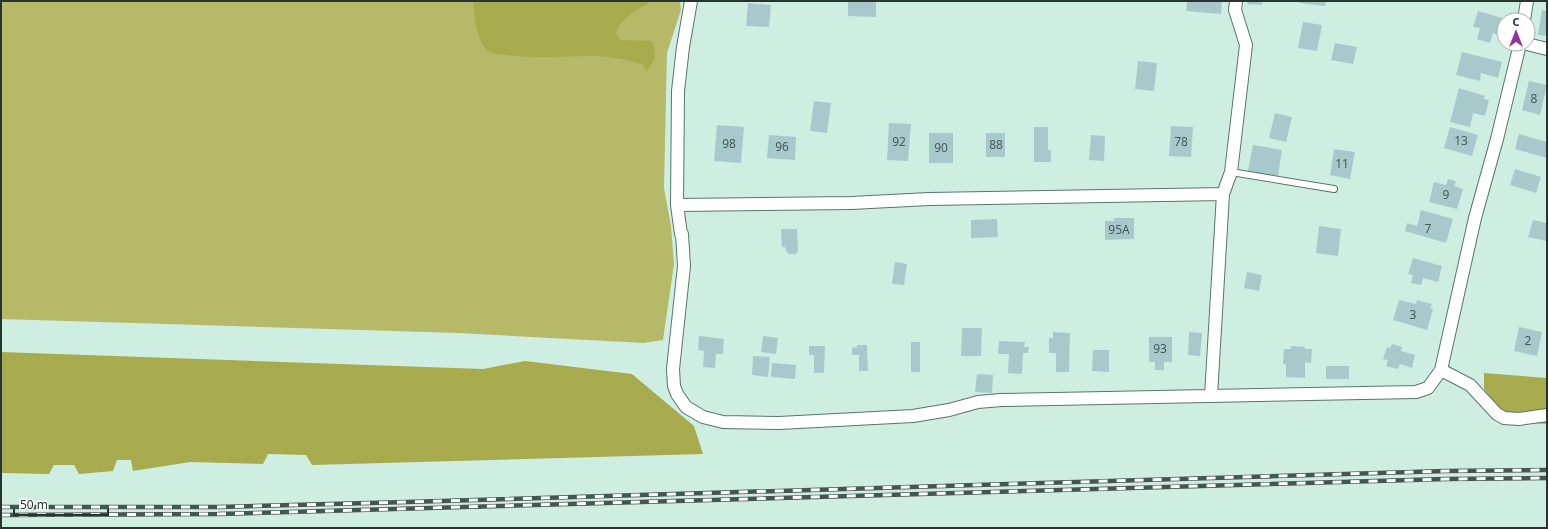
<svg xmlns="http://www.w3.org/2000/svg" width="1548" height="529" font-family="'Noto Sans',sans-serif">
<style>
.green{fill:#b5b968}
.forest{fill:#a8ab4d}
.building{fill:#a7c9cb}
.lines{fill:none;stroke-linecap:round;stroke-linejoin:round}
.service-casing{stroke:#59756b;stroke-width:8}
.minor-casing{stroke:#59756b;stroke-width:14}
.service{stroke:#fff;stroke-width:6}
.minor{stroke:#fff;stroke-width:12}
.rail-casing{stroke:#465550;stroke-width:4.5}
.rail{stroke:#fff;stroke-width:3;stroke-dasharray:9;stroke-linecap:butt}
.labels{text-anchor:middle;stroke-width:3.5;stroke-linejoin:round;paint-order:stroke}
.number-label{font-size:12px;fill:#485957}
</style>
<rect width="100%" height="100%" fill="#cfeee2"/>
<path class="green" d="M1,1H680L681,10L667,53L664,188L671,226L674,264L663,340L644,343L459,333L1,319Z"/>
<path class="forest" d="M474,1H652C638,10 620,17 616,34L621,40L652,41C657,54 655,62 646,71L642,64C625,60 610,56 593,56C564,56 534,59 505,55C500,54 494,54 490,52C477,45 473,14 474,1Z
M1,352L483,369L525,361L632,374L694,426L703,454L312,465L306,455L268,454L263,464L190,462L133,471L131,460H117L113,471L79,474L74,465H54L49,474L1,473Z
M1484,373L1547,378V424L1527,423L1507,416L1500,409L1484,389Z"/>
<path class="building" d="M848,1H876V17L848,16Z
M1187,1H1222L1221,14L1186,11Z
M1248,1H1262V5L1247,4Z
M1300,1H1326L1325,6L1300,3Z
M748,3L771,5L769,27L746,26Z
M1542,10L1547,11V36L1538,35Z
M1478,11L1509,20H1504V37L1493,33L1490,43L1477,39L1480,28L1473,27Z
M1303,22L1322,25L1317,51L1298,48Z
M1335,43L1357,47L1353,64L1331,60Z
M1462,52L1502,62L1498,78L1481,73L1480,81L1456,75Z
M1138,61L1157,63L1154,91L1135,89Z
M1529,81L1547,85L1540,115L1522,110Z
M1459,88L1485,96L1484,99L1489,100L1485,116L1473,113L1470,127L1450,122Z
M814,101L831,103L827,133L810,131Z
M1275,113L1292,117L1286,142L1269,138Z
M889,123L911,124L908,161L887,160Z
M717,125L744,127L741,163L714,161Z
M1171,126L1193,127L1191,157L1169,156Z
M1034,127H1048V150H1051V162H1034Z
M1450,127L1478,135L1472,156L1444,148Z
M929,133H953V163H929Z
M986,133H1005V157H986Z
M1519,134L1547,142V158L1515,149Z
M769,135L796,137L795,160L767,158Z
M1091,135L1105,136L1104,161L1089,160Z
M1253,145L1282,150L1278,176L1248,171Z
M1334,149L1355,152L1350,179L1330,175Z
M1515,169L1541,177L1536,193L1510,185Z
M1448,179L1456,181L1454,186L1463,189L1457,209L1429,202L1434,182L1446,185Z
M1421,210L1453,219L1446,243L1405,231L1407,223L1417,226Z
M1114,218H1134V239L1105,240V221H1114Z
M997,219L998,237L971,238V220Z
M1533,220L1547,223V241L1528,237Z
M1319,226L1341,229L1338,256L1316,253Z
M781,229H797L798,250L796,254H789L786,251L785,247H782Z
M1413,258L1442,266L1438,282L1423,278L1421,285L1411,283L1413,275L1408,274Z
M895,262L907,264L904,285L892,284Z
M1247,272L1262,275L1259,291L1244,288Z
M1399,300L1416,304L1417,300L1432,304L1430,308L1433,309L1427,330L1393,320Z
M1519,327L1542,332L1537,356L1514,351Z
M962,328H982L981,356H961Z
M1053,332L1070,333L1069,372H1056V353H1049V338H1053Z
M1189,332L1202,333L1200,356L1188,355Z
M699,336L724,339L723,354H716L715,368L703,367L704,351L698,350Z
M763,336L778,338L776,354L761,352Z
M1149,337H1172V362H1164V370H1155V362H1149Z
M999,341L1025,342L1024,347H1029L1028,353H1023L1022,374L1008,373L1009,354H998Z
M911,342H920V372H911Z
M1392,344L1402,347L1401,351L1415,355L1412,368L1400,364L1398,369L1386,366L1388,360L1383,359L1387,347L1390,348Z
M857,345H867L868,371H859V355H852V348L857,347Z
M809,346H825L824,373H814V355H809Z
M1291,346L1305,347V349H1312L1311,363L1305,362V378L1286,377V364H1283L1284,349H1291Z
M1093,350H1109V372L1092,371Z
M753,356L770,357L768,377L752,375Z
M772,363L796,365L795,379L771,377Z
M1326,366H1349V379H1326Z
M977,374L993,375L992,393L975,392Z"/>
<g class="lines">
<g class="service-casing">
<path id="service" d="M1231,172L1334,189"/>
</g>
<g class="minor-casing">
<path id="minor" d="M691,1L683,47L678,91L677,205L681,234H682L684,266L673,369L674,386L677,394L686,407L703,417L723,422L779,423L913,416L949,410L978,402L1001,400L1416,392L1428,388L1441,370L1475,218L1497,139L1520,44
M1524,20L1527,1
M1527,44L1547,49
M1223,194L1231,172L1246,45L1235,10L1236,1
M677,205L851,203L929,199L1223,194L1211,396
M1441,370L1470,385L1497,414L1504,418L1519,419L1547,415"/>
</g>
<use href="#service" class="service"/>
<use href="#minor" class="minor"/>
<g class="rail-casing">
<path id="rail" d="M1,507H218L407,502L1446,471L1547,470
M1,515L218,514L1446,479L1547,478"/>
</g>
<use href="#rail" class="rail"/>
</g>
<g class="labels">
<g class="number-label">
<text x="1534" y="103">8</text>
<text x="1461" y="145">13</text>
<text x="899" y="146">92</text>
<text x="1181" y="146">78</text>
<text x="729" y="148">98</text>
<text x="996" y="149">88</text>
<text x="782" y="151">96</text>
<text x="941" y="152">90</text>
<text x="1342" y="168">11</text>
<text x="1446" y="199">9</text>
<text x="1428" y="233">7</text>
<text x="1119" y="234">95А</text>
<text x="1413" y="319">3</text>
<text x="1528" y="345">2</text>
<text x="1160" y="353">93</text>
</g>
</g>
<rect width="1548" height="529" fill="none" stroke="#283430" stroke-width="4"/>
<g transform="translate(1516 32)"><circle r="19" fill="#ffffff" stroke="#a9aeac"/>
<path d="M0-3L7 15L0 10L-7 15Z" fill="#8f349f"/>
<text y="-6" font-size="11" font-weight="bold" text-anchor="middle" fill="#283430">С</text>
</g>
<path d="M14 509v6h94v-6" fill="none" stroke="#283430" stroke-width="2"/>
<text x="20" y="509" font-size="12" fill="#283430" stroke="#ffffff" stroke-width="3" paint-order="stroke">50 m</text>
</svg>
